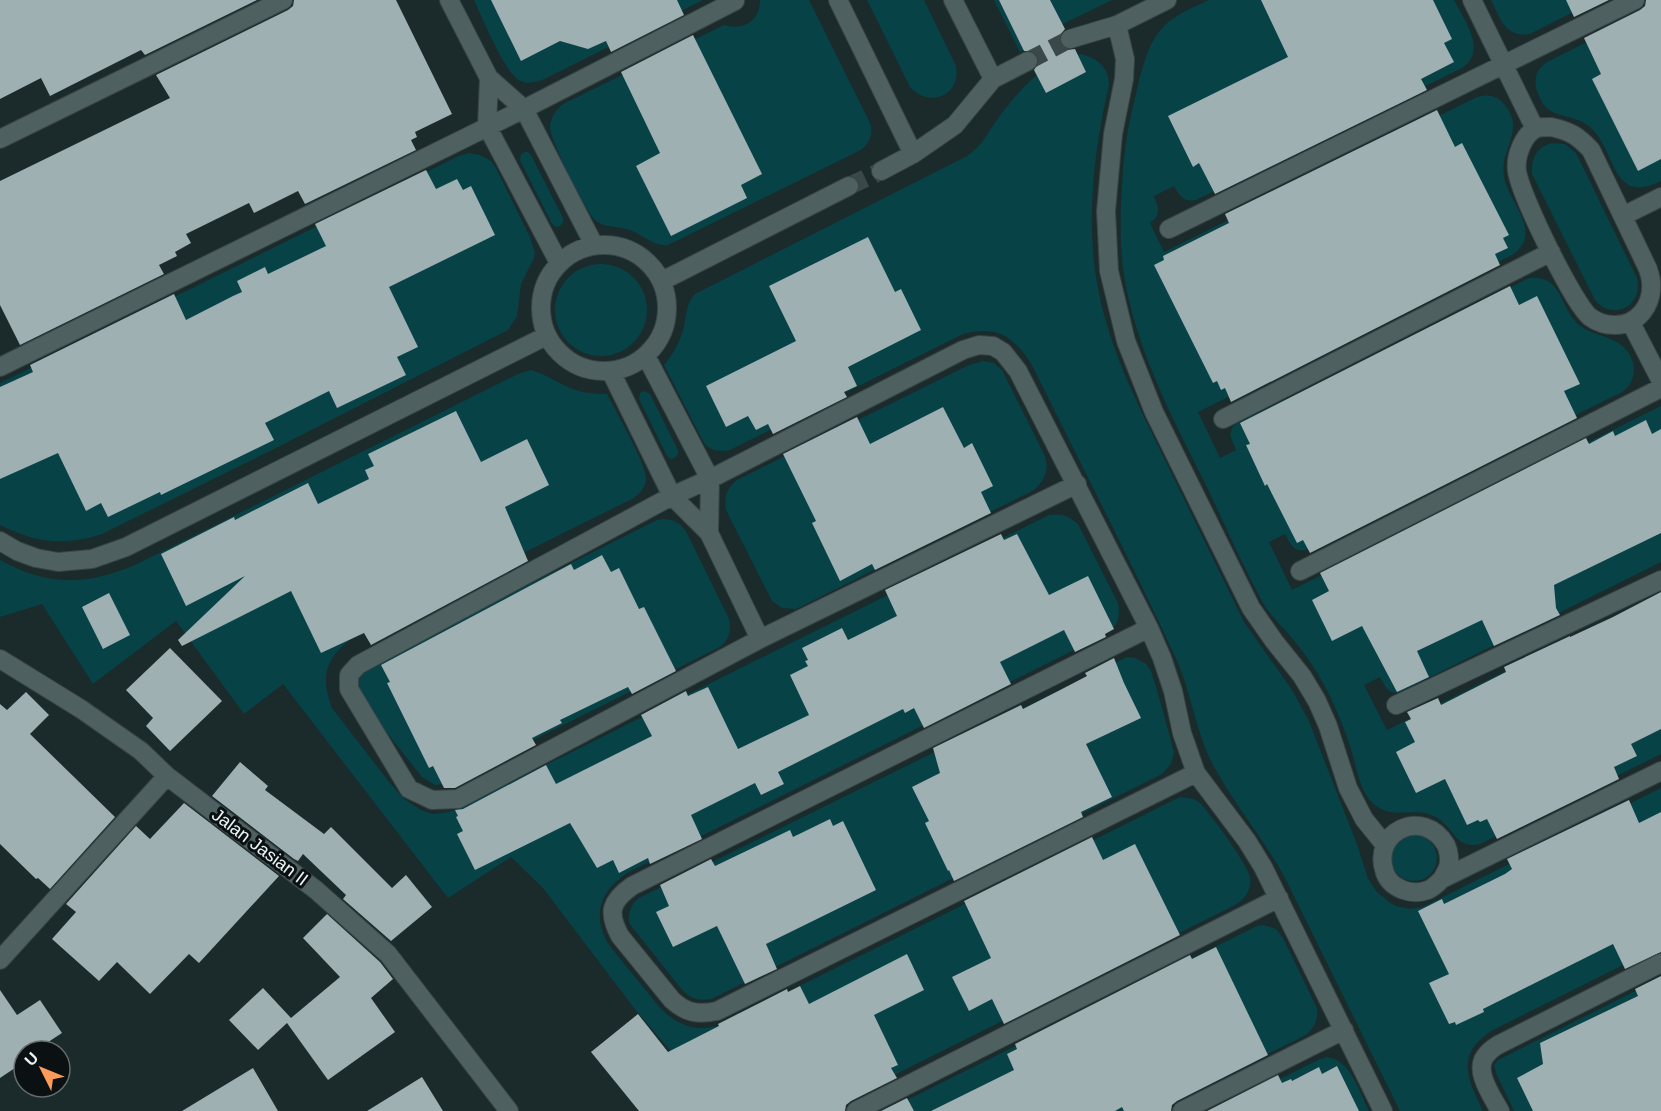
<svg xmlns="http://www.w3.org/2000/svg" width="1661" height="1111" font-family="Arial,sans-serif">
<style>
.green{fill:#074247}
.building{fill:#9eb0b2}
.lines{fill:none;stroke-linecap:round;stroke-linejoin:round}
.street-tunnel{stroke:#3a4849;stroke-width:18;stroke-dasharray:18 9;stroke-linecap:butt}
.street-casing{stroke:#384446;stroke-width:20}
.street{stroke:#4f6061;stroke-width:18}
.labels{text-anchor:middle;stroke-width:6;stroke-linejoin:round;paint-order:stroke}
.street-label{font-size:18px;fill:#ebf4f5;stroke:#0b1112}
</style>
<rect width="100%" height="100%" fill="#1b2a2b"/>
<path class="green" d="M474,0H703L540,81C534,82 527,84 521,81C506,76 482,17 474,0Z
M760,0H809L870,123C874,134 869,145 859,151L668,245C654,247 643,235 630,230C620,226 603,228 595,220C585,210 551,141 550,128C550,118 556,110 563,104L724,25C743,31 760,21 760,0Z
M867,0H924L956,66C962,95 929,109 910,87Z
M994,0H1112L1030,40L1032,45L1020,52Z
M1209,0H1454C1464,20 1488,51 1462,68L1196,200C1184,203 1179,195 1174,186L1154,196C1158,207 1162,215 1150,223L1164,252L1477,97C1493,92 1503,99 1510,113C1512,118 1514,122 1513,127C1512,147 1499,157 1505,181C1512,206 1543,234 1512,255L1198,412L1220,458L1236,450L1230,435L1232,428L1236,424L1529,278C1561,275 1559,303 1576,322C1590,336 1607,334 1621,345C1637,357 1639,381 1622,392L1305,550C1293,552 1290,543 1285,534L1269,542L1292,590L1661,406V562L1400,692C1388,695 1385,686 1380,677L1364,685L1387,730L1661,594V754L1480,844C1454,851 1454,823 1431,815C1408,807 1388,822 1369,799C1358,785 1356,763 1350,746C1342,722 1332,698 1319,676C1310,660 1298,645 1286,631C1278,622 1269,613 1263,603C1242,564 1224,523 1205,483C1171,415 1134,345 1123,269C1120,242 1120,213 1122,187C1123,161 1126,136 1132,111C1139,84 1144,45 1165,25C1177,14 1194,7 1209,0Z
M1491,0H1597L1530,34C1505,38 1500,18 1491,0Z
M1661,5V181C1610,206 1617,150 1590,127C1577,116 1560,118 1548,109C1544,106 1542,102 1540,98C1533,84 1533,72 1547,62Z
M1082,54C1099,60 1108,66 1109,85C1095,146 1087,208 1095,270C1102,322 1122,371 1144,417L1244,622L1292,690L1309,721L1358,847L1368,879L1377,892L1389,902L1396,906L1410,909L1423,907L1661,788V946L1493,1030C1455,1054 1467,1078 1483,1111H1400L1284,876C1263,838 1234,804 1213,765C1195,730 1191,690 1174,654C1129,557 1079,461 1032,365C1014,336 997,325 963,334L730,450C719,452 711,451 704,443L664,365C673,354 679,344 683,330C687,316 685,305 695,294L967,156C982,146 989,131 999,117C1020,89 1046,59 1082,54Z
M1551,143L1565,144L1576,153L1637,278C1644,305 1613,322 1595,300L1532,174C1531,159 1536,148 1551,143Z
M525,152H528L531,155L563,218V223L560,226L556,227L552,224L520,160L521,154Z
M469,153L480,155L491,161L496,168L530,237L535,253L534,258L521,284L517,316L508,330L278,447L102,534C64,546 36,543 0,525V383L459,156Z
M555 310a46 46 0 1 1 92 0a46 46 0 1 1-92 0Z
M984,361L994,363L1002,370L1044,454C1050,468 1045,481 1034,490L796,609L782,608L772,601L726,510C724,497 726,489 737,480L969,365Z
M531,370C545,374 555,381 568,387C581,393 593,394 607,394C615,410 647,465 646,479C646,487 640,493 634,498L356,636C327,655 319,675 332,708L389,782L404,799L421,810L432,814L449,812L457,809L1049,515C1062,513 1069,516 1078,524L1118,603C1121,618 1117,627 1104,635L627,873C599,892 592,916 609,945L661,1009C680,1027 698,1033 723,1024L1180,797L1194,799L1201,804C1211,815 1249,866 1250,878C1252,889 1245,900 1235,905L822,1111L698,1083L634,1008L543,888L511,857L448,898L283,684L244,714L176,621L93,684L42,604L0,617V560C48,586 85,586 135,565L518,374Z
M644,391L650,394L678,450V454L675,458L671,459L667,456L639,399L640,393Z
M663,519C673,519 680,523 686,531L729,619C732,631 728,642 718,648L445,784L435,785L422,777L361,700L356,683L360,672L370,664L657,520Z
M1127,657L1135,658L1146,664L1151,671L1158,693L1174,752L1171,764L1162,774L711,999C698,1001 692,999 683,991L629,923C628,913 631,904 639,898Z
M1391 858a23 23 0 1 1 46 0a23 23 0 1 1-46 0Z
M1264,925L1276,929L1283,938L1317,1008C1318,1020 1315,1027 1306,1035L1152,1111H885L1257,926Z
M1661,978V1111H1514L1496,1073L1494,1065L1498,1060Z
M1327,1057C1351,1060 1359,1091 1369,1111H1215L1320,1059Z"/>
<path class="building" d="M0,0H257L145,55L141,50L50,96L41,78L0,99Z
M294,0H396L452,114L415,132L417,137L411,140L416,150L305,204L298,191L254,213L249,203L186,234L191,243L175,252L177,256L159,265L164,274L20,345L0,305V181L170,98L156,75L288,10L293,6Z
M491,0H677L684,15L611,52L606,41L588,49L560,41L521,61Z
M999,0H1050L1065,29L1059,36V43L1063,48L1067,50L1075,49L1086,72L1046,93L1034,70L1039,62L1038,56L1034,51H1024Z
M1261,0H1433L1452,39L1444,43L1454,62L1421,79L1427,90L1215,194L1199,163L1193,167L1168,116L1288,57Z
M1566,0H1609L1574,17Z
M1646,0H1661V159L1638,171L1592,79L1601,74L1584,38L1640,10L1645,6Z
M693,35L762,174L741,185L747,198L671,236L636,166L660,153L621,72Z
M1437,110L1455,147L1462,143L1509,235L1503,238L1508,248L1495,254L1500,265L1231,402L1225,388L1221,390L1217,381L1213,383L1154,265L1164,260L1163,256L1229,223L1225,214Z
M426,170L436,189L457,179L463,190L471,186L495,235L389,287L418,347L397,357L406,375L337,408L329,391L265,423L274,440L161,495L160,492L108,517L101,503L86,511L58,453L0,479V387L33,372L30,365L174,294L186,320L233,296L242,292L237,281L265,267L268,274L326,246L315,224Z
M868,237L895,292L901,289L921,330L848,367L857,386L844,392L847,397L773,434L768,424L756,430L748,416L726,427L706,386L796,341L769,286Z
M1510,286L1519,305L1537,296L1580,384L1564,391L1577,418L1310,553L1303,540L1297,543L1267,484L1265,486L1246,445L1250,444L1240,423Z
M943,407L964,448L972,443L993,486L981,492L991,513L875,570L872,564L840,581L812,523L816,521L783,454L857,417L870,444Z
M456,411L481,462L527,439L549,485L505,507L528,561L371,645L364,633L321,653L291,591L182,646L178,640L245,576L186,606L161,554L234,517L235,520L308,483L318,504L369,479L365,470L374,466L368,454Z
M1646,420L1652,434L1661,429V533L1554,585L1556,608L1560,615L1494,646L1482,620L1417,651L1429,677L1397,692L1362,626L1332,641L1312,600L1329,591L1320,573L1586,438L1589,444L1613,431L1615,436Z
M1001,534L1004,540L1017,534L1049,595L1088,576L1114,629L1105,634L1106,637L1075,652L1064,630L1000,662L1011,684L924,728L914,708L905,713L903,709L778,772L784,784L761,795L755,783L691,815L702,839L650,864L648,858L619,873L613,860L597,868L570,823L475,870L457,834L463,831L456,817L458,816L455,810L463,809L546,765L556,784L652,736L641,715L686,691L688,696L708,687L738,749L809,715L790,675L808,666L805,661L808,660L802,648L842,628L848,640L897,616L885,590Z
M602,555L611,572L619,568L639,609L644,607L676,671L632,694L628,687L560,720L562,723L532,738L536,745L455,788H444L433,766L429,768L387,683L390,682L381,665L571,564L574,570Z
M1661,592V729L1631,744L1637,756L1614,767L1619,779L1497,839L1487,819L1480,822L1478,820L1467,825L1445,779L1416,793L1396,752L1415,742L1405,722L1411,719L1407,712L1438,698L1441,705L1506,672L1504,667L1570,636V637L1613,617Z
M109,593L130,635L103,649L82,607Z
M170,648L222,701L170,751L146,726L153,718L126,690Z
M1114,658L1124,683L1141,718L1086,744L1112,797L1081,812L1083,817L954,881L949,870L948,871L925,823L929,821L912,787L940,773L933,748L1021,705L1023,709L1064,688L1087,676L1085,673Z
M26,692L49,715L30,734L115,817L50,889L38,878L36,879L0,844V704L7,710Z
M240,762L268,786L265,790L324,834L331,827L392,888L406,875L432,907L391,941L343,899L346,895L303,854L298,861L294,859L212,796Z
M1629,800L1639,823L1661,812V952L1625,969L1613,944L1483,1009L1484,1012L1456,1025L1455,1022L1449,1024L1429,983L1449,974L1418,911L1442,899L1444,904L1505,874L1512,869L1507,859Z
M184,803L279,876L199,963L189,954L150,994L117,962L99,981L52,939L76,912L66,904L136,826L150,839Z
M830,819L833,826L843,821L876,890L766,944L777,969L745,984L717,926L673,947L656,912L669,906L660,885L711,859L715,866L790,830L793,837Z
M1092,837L1103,860L1135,844L1180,935L1004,1024L992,999L969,1011L952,977L991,958L964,901Z
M327,914L380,962L393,979L371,998L395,1032L328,1080L287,1023L258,1050L229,1020L263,988L291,1018L340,977L303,938Z
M1216,947L1268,1055L1177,1101L1172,1105L1171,1111H1124L1122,1107L1115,1111H931L1014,1070L1007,1054L1017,1049L1015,1044L1190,955L1192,959Z
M907,954L924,990L874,1015L898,1065L891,1068L897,1078L851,1101L846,1105L845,1111H639L591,1052L638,1014L668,1052L719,1026L718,1024L787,989L788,992L800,986L809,1004Z
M1661,976V1111H1533L1517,1078L1543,1064L1540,1043L1638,996L1635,989Z
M0,990L17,1015L40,1000L62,1033L39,1048L40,1051H24V1062L0,1078Z
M1337,1066L1359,1111H1207L1278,1075L1282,1083L1291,1079L1292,1081L1319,1067L1322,1074Z
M253,1068L278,1111H182Z
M422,1077L443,1111H367Z
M907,1098L914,1111H881Z"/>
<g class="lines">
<path class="street-tunnel" d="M1028,61L1070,39
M849,186L881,171"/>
<g class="street-casing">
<path id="street" d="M449,0L489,78L524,109L594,245
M838,0L913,154
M953,0L993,79
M1472,0L1535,129
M1117,25L1125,59L1124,79L1113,134L1106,211L1109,271L1126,341L1154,412L1251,608L1274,641L1302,676L1317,701L1328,726L1348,788L1364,819L1385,845
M1070,39L1117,25L1167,0
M489,78L487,126L559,263
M1551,127C1570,131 1578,136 1591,150L1648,269C1649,273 1651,278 1651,282C1653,305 1638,325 1615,325C1605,325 1598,323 1590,317C1573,303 1520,194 1517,171C1515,157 1523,134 1537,128C1541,127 1547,127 1551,127Z
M0,139L283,0
M881,171L913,154L955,125L993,79L1028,61
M1623,216L1661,197
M1169,229L1635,0
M541 308a63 63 0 1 1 126 0a63 63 0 1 1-126 0Z
M662,281L849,186
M1631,323L1661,381
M646,356L710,479L709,533
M0,367L524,109L735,1
M611,372L672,496L709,533L760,639
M1223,419L1551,252
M1077,484L760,639L458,799L432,800L409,789L349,689V675L358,665L672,496L710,479L963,350L979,345L993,346L1003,352L1018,371L1149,628L1162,658L1173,691L1182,733L1196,773L1247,841L1263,867L1383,1111
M0,541L17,551L36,558L58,562L92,559L126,547L546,336
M1300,571L1661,388
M1149,628L632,886C611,901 607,912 620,936L672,1000C686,1013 698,1015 717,1011L1196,773
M0,659L81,709L141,751L167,776
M1396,705L1661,580
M1442,879C1444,875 1447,871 1448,867C1450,861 1449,851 1446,845C1423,806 1370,832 1385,873C1391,889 1412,896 1428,890C1433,888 1438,883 1442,879L1661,771
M0,960L167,776L316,890L388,954L509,1111
M856,1111L1279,898
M1182,1111L1344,1030
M1500,1111C1492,1096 1472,1069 1487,1054C1490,1050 1495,1047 1498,1045L1661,963"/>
</g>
<use href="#street" class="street"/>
</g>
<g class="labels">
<g class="street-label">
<text transform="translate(260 847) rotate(37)" y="6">Jalan Jasian II</text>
</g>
</g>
<g transform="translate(42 1069) rotate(313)"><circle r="28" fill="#0b1112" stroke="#656c6d" stroke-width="1.5"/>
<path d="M0-4.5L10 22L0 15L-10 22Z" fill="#fe9b58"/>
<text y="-9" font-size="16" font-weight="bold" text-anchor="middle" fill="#ebf4f5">U</text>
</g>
</svg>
